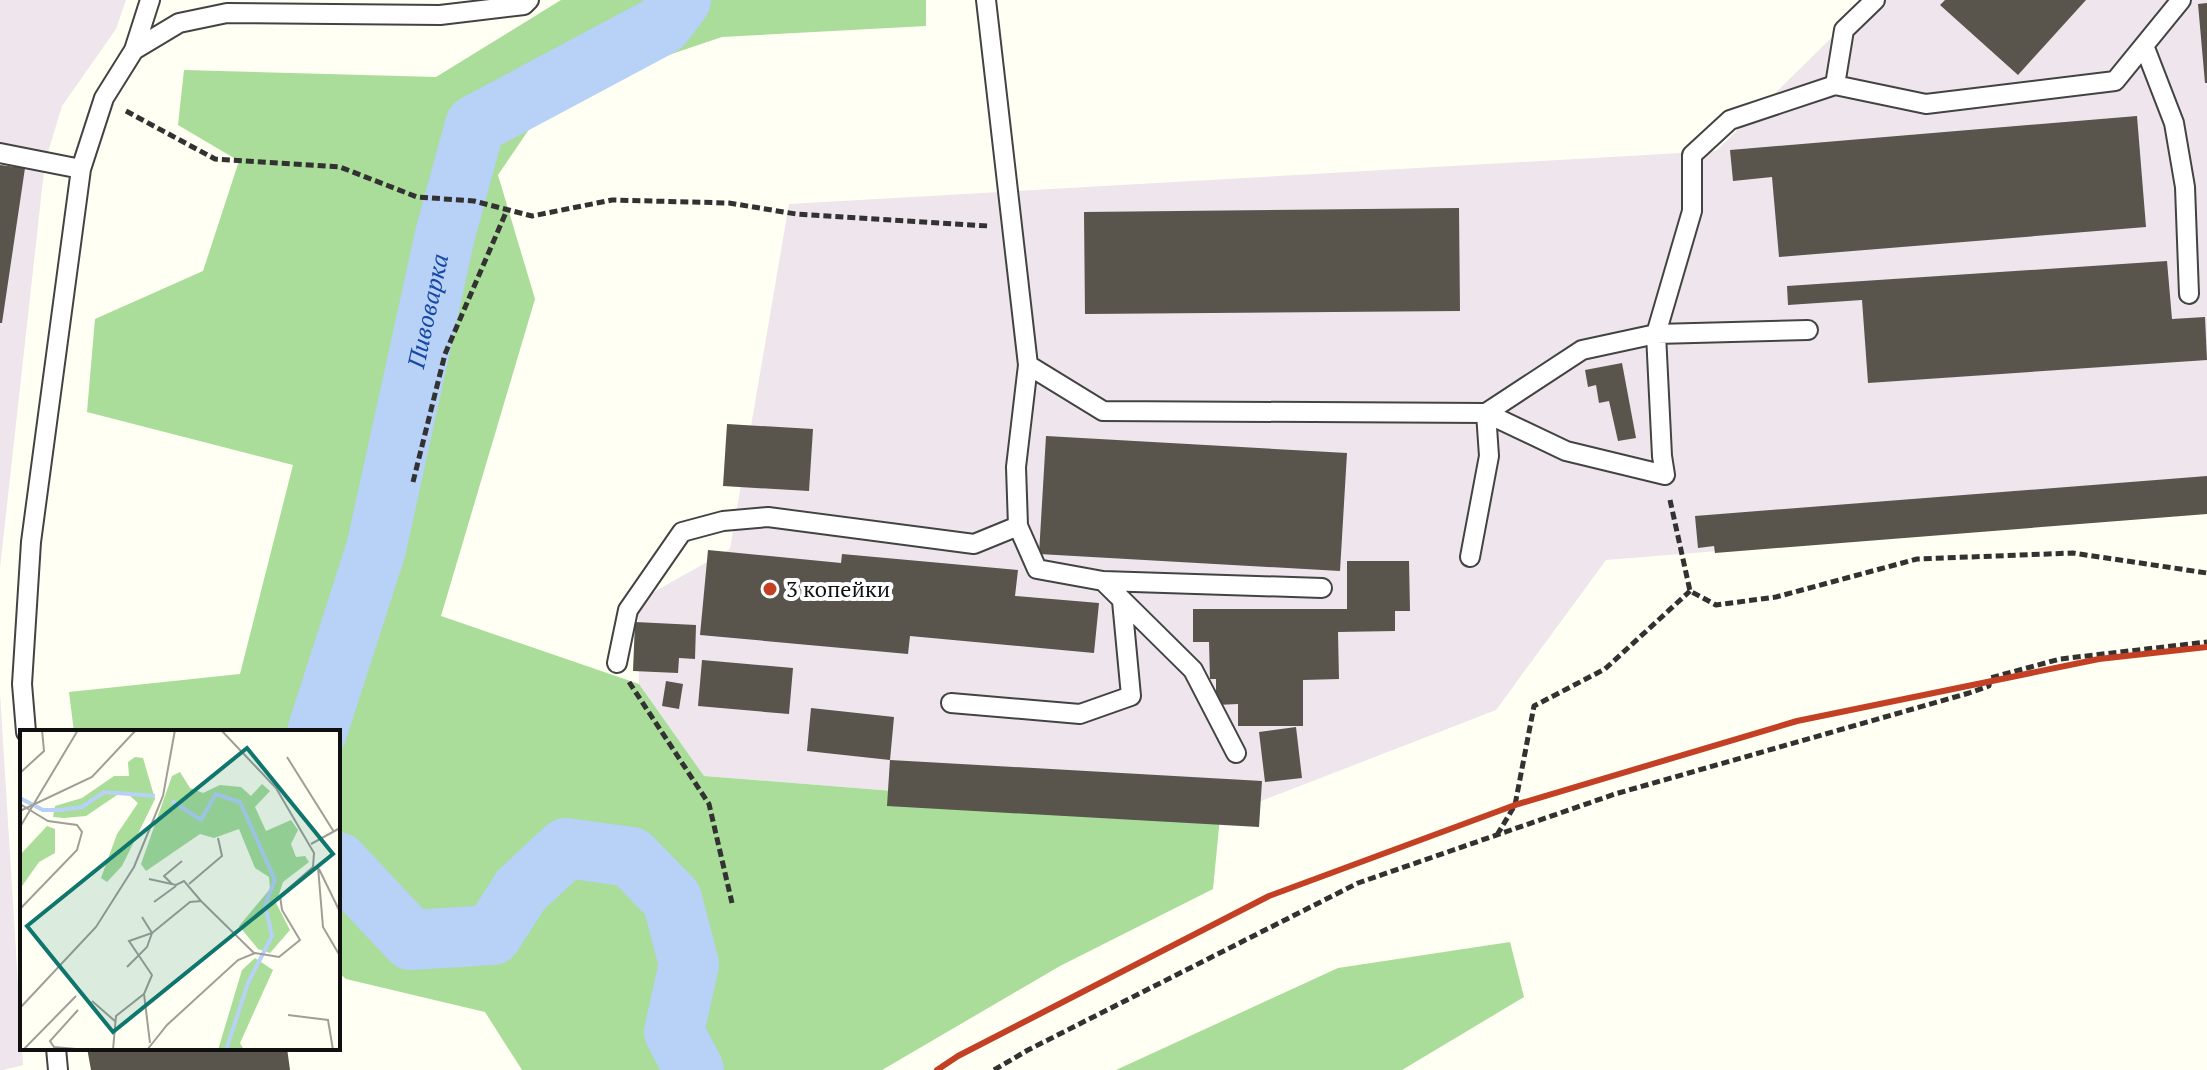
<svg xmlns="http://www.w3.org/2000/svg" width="2207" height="1070" font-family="'PT Serif',serif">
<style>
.industrial{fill:#eee5ed}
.forest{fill:#aadc9a}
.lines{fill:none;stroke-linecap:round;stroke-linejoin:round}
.river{stroke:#b7d1f7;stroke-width:60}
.building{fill:#59544c}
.lane-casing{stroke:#434343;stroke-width:22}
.path{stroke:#323232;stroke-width:5;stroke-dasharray:8 4;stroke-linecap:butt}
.lane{stroke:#fff;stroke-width:18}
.rail{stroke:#c34025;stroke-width:6}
.poi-dot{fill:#c34025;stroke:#fff;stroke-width:3}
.labels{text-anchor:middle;stroke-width:8;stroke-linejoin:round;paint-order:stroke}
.poi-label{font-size:22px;fill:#101010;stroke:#fff;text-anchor:start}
.water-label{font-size:24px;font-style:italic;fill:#1748a4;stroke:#fff}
.inset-river{fill:none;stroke:#b7d1f7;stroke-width:4}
.inset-road{fill:none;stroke:#9f9f98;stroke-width:2}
.view{fill:#0f766e;fill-opacity:0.15;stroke:#0f766e;stroke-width:4}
.inset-edge{fill:none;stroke:#101010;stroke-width:4}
</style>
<rect width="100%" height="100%" fill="#fffff3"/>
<path class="industrial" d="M0,0H126L116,29L62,106L45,162L0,568Z
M1870,0H2207V512L1606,560L1496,710L1220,817L704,776L639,684L638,601L730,549L789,204L1716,151Z
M0,693L23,1065L3,1070H0Z"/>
<path class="forest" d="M561,0H926V26L722,37L553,94L498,175L535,299L441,616L639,684L704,776L1220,817L1213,889L1060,966L882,1070H522L485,1012L346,979L338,972V732H74L69,692L240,674L293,465L87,412L95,319L203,271L239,161L178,125L184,70L436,77Z
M1510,942L1524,997L1402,1070H1116L1338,968Z"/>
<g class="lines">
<g class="river">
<path id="s1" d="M317,732L376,549L445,235L475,125L662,25L681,0"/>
<path d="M338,862L411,940L492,935L521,890L566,848L631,857L672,899L689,964L674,1032L694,1070"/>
</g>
</g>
<path class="building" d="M1945,0H2086L2018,75L1940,5Z
M2207,3V83H2205L2198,4Z
M2137,116L2146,227L1779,257L1772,177L1733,181L1730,150Z
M0,165L25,168L2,323H0Z
M1459,208L1460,311L1085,314L1084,212Z
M2167,261L2172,319L2205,317L2207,360L1868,383L1862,300L1788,305L1787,286Z
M1622,363L1636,438L1618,441L1609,401L1599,403L1596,385L1588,387L1585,370Z
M727,424L813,429L809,491L723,486Z
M1046,436L1347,453L1340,571L1039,554Z
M2207,476V514L1715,553L1714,546L1698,548L1695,516Z
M708,550L841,563L842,554L1018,570L1015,596L1099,603L1094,653L910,636L908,654L700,635Z
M1347,561H1409L1410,611H1395V631L1338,632L1339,679L1303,680V726H1238V704L1216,705V679H1210L1209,642H1193V609H1347Z
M635,622L696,625L695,659L679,658L678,673L633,671Z
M702,660L793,668L789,714L698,706Z
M666,681L683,684L679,709L662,706Z
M811,708L894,717L890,760L807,751Z
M1296,727L1302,778L1265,782L1259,732Z
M890,760L1262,781L1259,827L887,806Z
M87,1048H287L290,1070H91Z"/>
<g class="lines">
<g class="lane-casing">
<path id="lane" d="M986,0L1028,365L1103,411L1486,413L1582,350L1656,334L1808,330
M1875,0L1844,30L1835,85L1926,104L2115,81L2181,0
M2145,48L2174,123L2185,187L2189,294
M134,50L150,0
M0,153L81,169
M1028,365L1016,467L1018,526L1037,569L1103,581L1193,670L1236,753
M1470,557L1489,456L1486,413L1566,451L1665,475L1662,456L1656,334L1692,211V155L1730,120L1835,85
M1103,581L1322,588
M617,663L628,610L682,532L723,521L768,517L974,544L1018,526
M951,703L1080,714L1131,696L1122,601
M26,732L22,684L31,542L81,169L104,98L134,50L179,23L227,13L440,15L524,5L529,0
M56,1048L58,1070"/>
</g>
<path class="path" d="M126,111L215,159L340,167L417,197L474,201L532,216L612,200L729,203L796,214L989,226
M413,482L445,354L507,210
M1670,500L1690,591L1716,605L1776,597L1917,559L2073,553L2207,573
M629,682L709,804L732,903
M1497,835L1515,805L1534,706L1605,669L1690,591
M994,1070L1028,1050L1358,883L1615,794L1969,693L1989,686L1990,678L2060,659L2207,642"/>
<use href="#lane" class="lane"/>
<path class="rail" d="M937,1070L958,1056L1269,896L1515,805L1797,721L2099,659L2207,647"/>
</g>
<circle class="poi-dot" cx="770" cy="589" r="8"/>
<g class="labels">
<g class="poi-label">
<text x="786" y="597">3 копейки</text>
</g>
<g class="water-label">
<text dy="8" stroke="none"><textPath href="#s1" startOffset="436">Пивоварка</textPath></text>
</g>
</g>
<g transform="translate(20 730)">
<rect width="320" height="320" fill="#fffff3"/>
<path d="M115,27L123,28L135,69L102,136L87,152L81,148L97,104L118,73L107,63L97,65L66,86L44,88L33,87L35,76L62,68L94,46H109L108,32ZM160,42L170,58L183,63L200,55L221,57L231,66L242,54L250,61L235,77L246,101L271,90L278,100L271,114L276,127L285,126L289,132L263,152L256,173L270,200L250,223L238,219L219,196L250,159L249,147L235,138L219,99L194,108L180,104L126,141L121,134L152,46ZM27,96L35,99V123L19,132L0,159V125ZM235,228L253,240L220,313L224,320H198L222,240Z" fill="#aadc9a"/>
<path class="inset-river" d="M0,68L23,80H41L62,77L84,62L135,66M152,71L181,90L196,64L220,72L255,150L245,175L252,206L228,253L206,320"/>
<path class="inset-road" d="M267,27L314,102M0,43L24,21L22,0M0,74L28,91L57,95L62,102L57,120L0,179M0,81L72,47L116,0M0,97L58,0M291,114L320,98M298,137L303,197L320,226M299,139L320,182M129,149L156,155L164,151L181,171M152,154L144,146L162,131M169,154L202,126L198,108M134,172L156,156M122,187L132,203L109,211L132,245L124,264M107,237L127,217L132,203L170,172L181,171L234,223M72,271L96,292M0,278L76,197L114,137L143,66L155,0M58,280L30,311L34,317L67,320M268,285L308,290L313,320M3,320L56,266M93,320L96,286L124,264L130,313M127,320L147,295L218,230L235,223L259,227L280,210L262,180L260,166L293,137L294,123L256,58L201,0"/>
<path class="view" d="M227,18L313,124L93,302L7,196Z"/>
<rect width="320" height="320" class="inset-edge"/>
</g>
</svg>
